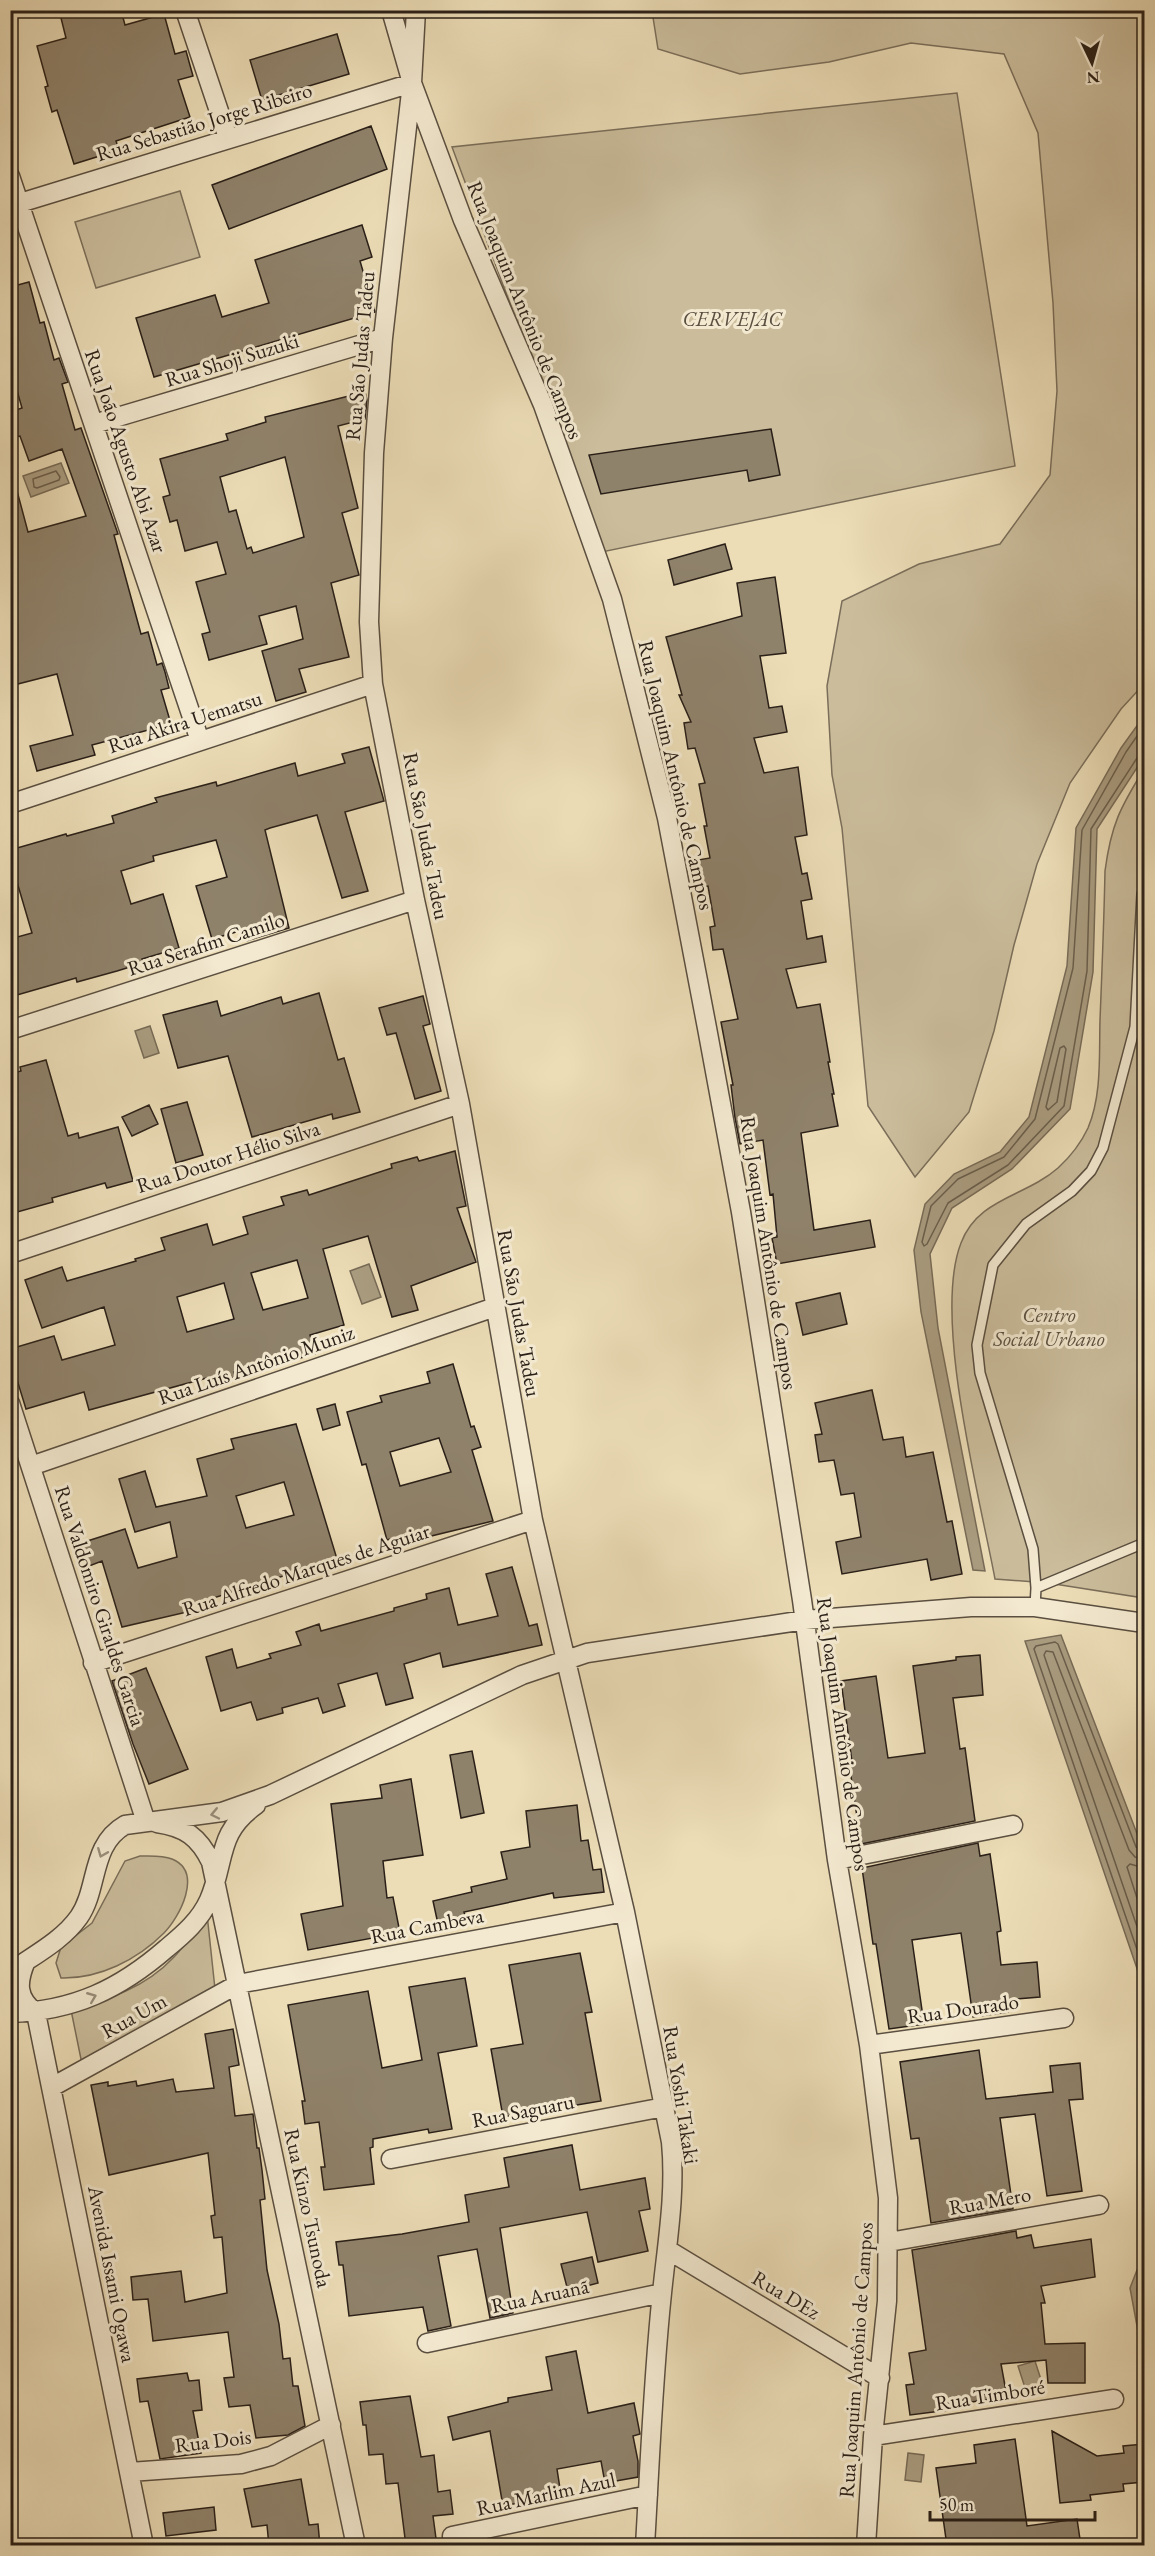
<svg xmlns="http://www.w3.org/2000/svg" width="1155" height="2556" font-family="'EB Garamond',serif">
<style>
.green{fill:#cbbd9c;stroke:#7a6e5a;stroke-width:1.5}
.water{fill:#aa9d81;stroke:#776b57;stroke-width:1.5}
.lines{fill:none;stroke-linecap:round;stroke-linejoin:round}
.shore{stroke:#6a5e4c;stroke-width:1.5}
.building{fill:#8f826b;stroke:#2a2018;stroke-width:1.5;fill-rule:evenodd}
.service-casing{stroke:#5a4f40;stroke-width:12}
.minor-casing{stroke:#5a4f40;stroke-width:21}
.service{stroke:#f3e9d0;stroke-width:9}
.minor{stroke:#f3e9d0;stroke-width:18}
.oneway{stroke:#998f7d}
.labels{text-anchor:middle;stroke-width:6;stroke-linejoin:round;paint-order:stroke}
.street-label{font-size:21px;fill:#2a2018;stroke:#f3e9d0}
.park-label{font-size:21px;font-style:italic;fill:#5a4f40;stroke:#f3e9d0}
</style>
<rect width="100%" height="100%" fill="#ecddb7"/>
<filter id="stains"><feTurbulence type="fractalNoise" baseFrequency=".00333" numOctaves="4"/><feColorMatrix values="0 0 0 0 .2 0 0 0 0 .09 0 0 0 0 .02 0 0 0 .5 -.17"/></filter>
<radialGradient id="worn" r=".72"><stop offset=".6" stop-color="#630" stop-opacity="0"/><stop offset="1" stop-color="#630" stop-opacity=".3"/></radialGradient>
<path class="green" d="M652,11H1144V684L1121,709L1070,783L1037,864L1014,945L994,1031L969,1112L915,1177L868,1106L842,828L832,775L827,686L842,601L919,564L1000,544L1050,475L1057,391L1053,303L1038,133L1004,54L911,43L829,62L740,74L658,49Z
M957,93L1015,466L602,552L452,147Z
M180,191L200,257L96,288L75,222Z
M1144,769V1598L1048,1583L995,1579C980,1498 932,1317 961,1243C978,1198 1025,1197 1058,1168C1070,1157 1081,1143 1088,1128C1102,1095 1099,1055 1100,1020C1102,971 1104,921 1105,871C1111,825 1120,808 1144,769Z
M140,1856C150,1856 162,1855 172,1859C204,1872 179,1918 164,1933C137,1960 99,1979 61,1978L56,1963L61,1947L92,1923L125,1861Z
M207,1914L215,1989L82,2064L71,2010C108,2000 146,1987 173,1958C186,1945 196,1928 207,1914Z"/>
<path class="water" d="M61,463L69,483L31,497L23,476Z
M1144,716V757L1097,829L1093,972L1070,1109L1012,1169L952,1208L930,1254L938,1328L985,1571L973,1570L921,1312L914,1250L925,1204L954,1174L1000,1152L1029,1117L1067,966L1076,828L1121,748Z
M150,1026L159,1053L144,1058L135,1031Z
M369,1264L381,1297L362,1304L350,1271Z
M1061,1635L1144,1852V1989L1025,1641Z
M1144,2252V2364L1130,2288Z
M1035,2361L1045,2392L1028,2397L1018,2366Z
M908,2453L924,2455L921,2482L905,2480Z"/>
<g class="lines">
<path class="shore" d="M56,471L60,477L59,480L37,488L34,487L33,479Z
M1144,726L1126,752L1082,830L1073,968L1035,1119L1004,1157L958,1179L931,1206L922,1242L924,1246L927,1244L948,1203L1008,1165L1064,1106L1087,971L1091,829L1137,758L1144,755
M1064,1046L1066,1049L1057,1102L1048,1110L1046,1107L1060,1048Z
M1144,1851L1136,1847L1058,1644L1055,1642L1036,1646L1034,1649L1144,1970
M1144,1859L1135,1857L1129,1850L1053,1652L1046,1651L1044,1655L1144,1947
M1144,1868L1130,1864L1127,1867L1144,1920
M1144,2268L1137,2289L1144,2331"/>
</g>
<path class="building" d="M59,10H121L125,25L164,14L175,54L186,51L193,76L178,80L190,117L116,141L119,150L74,164L57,110L52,112L45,87L48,86L37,46L66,38Z
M337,34L349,74L262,100L250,60Z
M371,126L387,169L229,229L212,185Z
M362,225L372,257L360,261L375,312L154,377L136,318L215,295L222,317L269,303L255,260Z
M29,282L40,323L44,322L54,360L59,358L68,382L62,384L75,430L81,428L118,534L114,535L141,634L148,632L157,665L162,663L165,672L169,688L161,690L171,724L92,745L95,755L37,771L30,746L73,735L57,674L10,686V488L16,487L28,532L86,516L62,449L29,461L20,436L15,437L10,421V412L22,408L10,366V287Z
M365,392L367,400L365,419L338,426L358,508L342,513L359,575L331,583L349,657L299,669L306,692L276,701L262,651L303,639L296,606L259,616L267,644L209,660L202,634L210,632L196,582L226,574L217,542L185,551L177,520L170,522L163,497L170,495L160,459L228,440L226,434L266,422L265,417ZM285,457L304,537L253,553L251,547L247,549L236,510L229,512L220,477Z
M771,429L780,475L749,481L747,470L601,494L589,455Z
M725,544L732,569L674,585L668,560Z
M775,577L786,653L760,656L769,708L782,706L787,732L754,738L764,773L798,767L807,835L795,837L802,874L807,873L812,899L801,901L807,939L822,936L826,962L786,969L797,1008L820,1004L830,1062H828L834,1094H832L838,1126L801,1133L814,1230L870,1220L875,1247L777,1264L772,1238L777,1237L773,1194L770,1195L763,1140L740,1144L735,1118L731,1085H733L721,1022L738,1019L723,949L713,950L710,927L715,926L708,886L702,887L698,860L710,858L704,826H707L699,784L705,783L695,748L688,749L684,723L691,722L679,695H682L666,637L742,616L737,583Z
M369,747L384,801L345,812L368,891L342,898L317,815L270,828L265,830L289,928L246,941L243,930L212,939L196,886L227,877L216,840L153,856L154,861L121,871L131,904L163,894L179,948L142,959L143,963L117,971L77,982L76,978L10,997V939L32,933L17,882L10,885V850L66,834L67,836L114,823L112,816L157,802L155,798L216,782L217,786L295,763L298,776L345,763L342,754Z
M319,993L338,1060L344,1058L360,1112L333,1119L332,1114L252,1137L228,1056L178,1068L163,1015L217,1001L221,1016L281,997L283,1004Z
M423,996L430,1024L423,1026L441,1091L415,1099L396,1033L387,1035L379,1008Z
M46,1060L68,1136L78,1133L79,1138L118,1127L133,1181L107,1188L105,1183L52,1198L53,1202L10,1214V1074L21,1071L20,1067Z
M187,1102L203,1155L176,1163L161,1109Z
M149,1105L158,1124L132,1136L122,1117Z
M455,1151L466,1206L457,1208L476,1262L411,1286L418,1310L392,1317L368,1236L323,1249L344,1325L310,1335L315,1354L289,1361L288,1357L234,1372L235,1377L209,1384L207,1378L89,1410L84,1392L26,1409L10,1357V1349L54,1336L62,1360L115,1345L104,1307L42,1328L25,1280L62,1267L67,1281L136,1261L135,1259L165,1250L161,1238L207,1224L213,1245L248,1234L243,1217L284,1205L281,1197L307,1190L309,1195L392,1168L391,1164L417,1157L419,1161ZM297,1260L308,1298L263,1310L251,1273ZM224,1283L234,1319L187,1332L177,1297Z
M840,1293L847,1324L803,1335L796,1303Z
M453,1364L471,1427L474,1426L481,1447L472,1450L493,1521L427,1537L425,1529L387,1540L366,1464L362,1465L347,1412L382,1402L380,1396L430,1383L427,1372ZM439,1438L451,1472L400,1486L390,1452Z
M872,1390L883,1440L903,1437L906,1457L933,1452L947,1522L952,1521L962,1574L931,1580L927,1559L842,1574L836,1542L861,1537L854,1493L841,1495L834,1460L819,1462L815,1435L822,1434L815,1403Z
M335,1404L340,1425L323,1430L317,1409Z
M296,1424L337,1559L185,1607L187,1612L122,1627L102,1561L89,1566L81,1543L125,1529L138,1568L177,1557L170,1522L135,1532L119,1479L145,1471L156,1507L207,1496L197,1459L234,1449L231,1439ZM284,1482L294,1515L246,1528L236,1496Z
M512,1567L529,1626L537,1624L542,1645L443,1667L440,1653L404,1664L413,1698L386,1705L377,1673L338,1684L345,1706L323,1713L318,1698L282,1708L283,1713L257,1720L251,1702L221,1711L206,1657L232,1649L237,1668L271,1658L269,1654L301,1645L296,1632L319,1624L321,1631L394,1611V1608L427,1599L426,1594L449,1588L458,1625L498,1616L486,1574Z
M980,1655L983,1695L953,1698L960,1749L965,1748L975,1821L861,1844L849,1763L852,1762L841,1681L876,1676L888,1758L925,1753L913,1666L956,1660V1657Z
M146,1668L188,1769L149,1784L133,1744L112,1681Z
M472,1751L484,1813L461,1818L450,1755Z
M411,1779L423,1855L383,1861L387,1898L393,1897L400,1933L308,1950L301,1914L343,1906L331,1804L382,1798L380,1785Z
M577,1805L581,1841L588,1840L593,1870L601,1869L604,1892L554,1898L553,1893L464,1912L466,1918L438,1924L433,1901L472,1892L471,1887L507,1879L501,1852L530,1847L526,1811Z
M978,1843L980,1856L990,1854L1001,1931L997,1932L1001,1965L1037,1962L1040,1997L1006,2000L1008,2012L973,2017L961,1933L912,1940L924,2024L889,2029L876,1944H873L862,1868Z
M580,1953L592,2012L585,2013L601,2101L565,2107V2110L542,2114L541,2110L503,2117L491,2049L523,2044L509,1965Z
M465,1978L477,2046L438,2053L452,2129L429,2133L428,2129L373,2139V2147L370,2148L374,2184L324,2190L321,2167H325L319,2122L305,2124L302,2101H305L288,2005L368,1991L382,2068L422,2060L409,1987Z
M233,2029L239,2065L229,2067L235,2116L253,2114L257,2148H259L262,2170L265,2199L260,2200L267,2270L279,2324L283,2359L290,2358L293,2386H298L305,2426L288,2435L256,2438L250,2405L229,2407L224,2378L234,2377L228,2332L153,2341L148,2299L133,2300L131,2277L181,2271L185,2302L227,2293L222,2237L214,2238L211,2216L215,2215L208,2153L109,2175L91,2085L108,2082V2086L136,2081L137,2086L173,2079L176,2092L214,2088L205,2034Z
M979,2050L986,2099L1053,2092L1050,2066L1080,2063L1083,2099L1069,2100L1082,2191L1047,2196L1035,2114L1000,2118L1013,2209L931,2223L919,2138L911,2139L900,2062Z
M572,2145L580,2190L645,2178L650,2209L639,2211L648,2251L598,2262L587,2212L500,2228L513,2313L490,2318L477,2249L438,2256L451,2326L428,2331L423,2307L349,2316L343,2265H339L336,2242L402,2234L469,2222L465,2195L509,2187L504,2158Z
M1016,2231L1017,2238L1031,2235L1034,2248L1091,2239L1095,2277L1041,2286L1045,2303H1041L1045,2344L1085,2343V2383H1048L1046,2360L1001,2364L1006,2391L982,2392L993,2399L957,2404V2409L910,2415L906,2385L914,2384L909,2353L926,2350L912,2250Z
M592,2257L598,2283L568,2291L561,2264Z
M576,2351L588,2413L634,2403L640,2434L633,2436L638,2461V2477L605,2483L601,2461L557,2469L561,2495L503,2506L490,2431L453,2440L448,2417L508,2402V2398L552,2390L546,2357Z
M187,2373L189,2381L199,2380L202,2410L193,2411L201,2453L160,2459L148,2401L140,2402L137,2379Z
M410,2396L421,2457L434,2455L438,2492L450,2490L453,2514L433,2516L437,2546H406L398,2483L386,2484L383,2454L369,2455L366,2425H363L360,2402Z
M1052,2431L1097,2456L1124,2453L1123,2446L1144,2444V2482L1123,2484L1124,2491L1090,2495L1091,2500L1060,2503Z
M1015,2439L1027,2526L1077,2519L1081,2546H947L936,2468L976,2463L974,2445Z
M301,2479L309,2525L318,2524L320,2546H269L267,2525L252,2527L244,2489Z
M214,2507L216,2530L166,2536L163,2513Z"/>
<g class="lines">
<g class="service-casing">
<path id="service" d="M1036,1588L1144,1543
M1035,1607L1036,1588L1033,1549L980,1373L977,1345L993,1265L1026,1224L1072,1191L1091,1171L1103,1148L1135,1027L1142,894"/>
</g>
<g class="minor-casing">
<path id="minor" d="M185,10L228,138
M391,10L412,83L463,220L543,405L612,599L667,818L707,1028L741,1212L802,1600L837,1860L869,2045L888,2198L887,2301L873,2436L866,2546
M416,10L412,83L383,338L374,453L369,622L373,684L415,900L460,1104L533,1520L625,1912L671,2142C676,2193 667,2243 662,2293C653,2377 650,2462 645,2546
M10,176L200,741
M10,206L412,83
M94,424L383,338
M10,804L373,684
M10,1030L415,900
M10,1254L460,1104
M10,1403L146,1822
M31,1466L495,1307
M93,1663L533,1520
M157,1823C185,1827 199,1837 211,1862L356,2546
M837,1860L1013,1825
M26,1961C17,1982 16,1998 36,2013
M10,1972C34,1955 62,1941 79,1917C99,1888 90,1845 125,1825L222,1812L270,1795L522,1675L587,1653L805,1620L971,1607H1035L1144,1623
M10,2013C74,2011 120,1989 167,1948C184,1934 200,1920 209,1900C226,1861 216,1833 256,1805
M36,2013L144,2546
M869,2045L1064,2018
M52,2087L238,1984L625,1912
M391,2159L664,2107
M889,2242L1099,2205
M668,2250L880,2378
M427,2343L662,2293
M873,2436L1114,2399
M130,2472L241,2464L271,2456L331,2425
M452,2536L648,2495"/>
</g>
<use href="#service" class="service"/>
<use href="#minor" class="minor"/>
</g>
<defs><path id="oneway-chevron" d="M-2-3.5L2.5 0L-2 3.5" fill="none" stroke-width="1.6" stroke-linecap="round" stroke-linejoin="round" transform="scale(1.5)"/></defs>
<g class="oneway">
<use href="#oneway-chevron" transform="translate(215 1814) rotate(168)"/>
<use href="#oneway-chevron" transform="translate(102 1853) rotate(112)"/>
<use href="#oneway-chevron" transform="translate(92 1997) rotate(-22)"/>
</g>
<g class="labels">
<g class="street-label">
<text transform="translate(204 122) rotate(-17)" y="7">Rua Sebastião Jorge Ribeiro</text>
<text transform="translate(525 310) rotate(68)" y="7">Rua Joaquim Antônio de Campos</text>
<text transform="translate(360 356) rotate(-85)" y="7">Rua São Judas Tadeu</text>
<text transform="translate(232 360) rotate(-17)" y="7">Rua Shoji Suzuki</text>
<text transform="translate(126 451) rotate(71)" y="7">Rua João Agusto Abi Azar</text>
<text transform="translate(185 722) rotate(-18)" y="7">Rua Akira Uematsu</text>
<text transform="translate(676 775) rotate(77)" y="7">Rua Joaquim Antônio de Campos</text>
<text transform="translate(426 836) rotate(79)" y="7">Rua São Judas Tadeu</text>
<text transform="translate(206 944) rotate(-18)" y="7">Rua Serafim Camilo</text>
<text transform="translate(228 1157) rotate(-18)" y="7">Rua Doutor Hélio Silva</text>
<text transform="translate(769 1253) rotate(81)" y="7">Rua Joaquim Antônio de Campos</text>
<text transform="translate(519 1313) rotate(80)" y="7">Rua São Judas Tadeu</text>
<text transform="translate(256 1365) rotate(-19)" y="7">Rua Luís Antônio Muniz</text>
<text transform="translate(306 1570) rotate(-18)" y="7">Rua Alfredo Marques de Aguiar</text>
<text transform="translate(100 1606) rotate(72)" y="7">Rua Valdomiro Giraldes Garcia</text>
<text transform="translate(843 1734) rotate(82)" y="7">Rua Joaquim Antônio de Campos</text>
<text transform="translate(427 1926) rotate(-11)" y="7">Rua Cambeva</text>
<text transform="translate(963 2009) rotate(-8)" y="7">Rua Dourado</text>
<text transform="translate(134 2016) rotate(-29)" y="7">Rua Um</text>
<text transform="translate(681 2095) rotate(81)" y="7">Rua Yoshi Takaki</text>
<text transform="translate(523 2111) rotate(-11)" y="7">Rua Saguaru</text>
<text transform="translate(990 2201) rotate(-10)" y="7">Rua Mero</text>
<text transform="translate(308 2208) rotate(78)" y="7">Rua Kinzo Tsunoda</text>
<text transform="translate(112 2274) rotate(79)" y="7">Avenida Issami Ogawa</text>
<text transform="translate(786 2295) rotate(31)" y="7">Rua DEz</text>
<text transform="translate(540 2296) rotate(-12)" y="7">Rua Aruanã</text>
<text transform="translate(856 2360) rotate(-86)" y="7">Rua Joaquim Antônio de Campos</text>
<text transform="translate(990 2395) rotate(-9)" y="7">Rua Timboré</text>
<text transform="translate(213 2441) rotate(-7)" y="7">Rua Dois</text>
<text transform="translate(546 2494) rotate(-12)" y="7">Rua Marlim Azul</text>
</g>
<g class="park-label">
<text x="732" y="326">CERVEJAC</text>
<text x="1049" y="1322">Centro<tspan x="1049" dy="24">Social Urbano</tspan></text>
</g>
</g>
<rect width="1155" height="2556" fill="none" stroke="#ecddb7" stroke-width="36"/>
<rect x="12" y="12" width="1131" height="2532" fill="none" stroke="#2a2018" stroke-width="3"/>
<rect x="18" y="18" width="1119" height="2520" fill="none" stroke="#2a2018" stroke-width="1.5"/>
<g transform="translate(1092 63) rotate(175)" stroke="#f3e9d0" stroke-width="4.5" paint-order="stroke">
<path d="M0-4.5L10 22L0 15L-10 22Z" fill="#2a2018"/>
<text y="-9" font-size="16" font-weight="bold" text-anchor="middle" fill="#2a2018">N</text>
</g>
<path d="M930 2511v9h165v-9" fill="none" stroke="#2a2018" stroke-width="3"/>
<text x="939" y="2511" font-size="18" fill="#2a2018" stroke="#f3e9d0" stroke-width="4.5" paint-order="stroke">50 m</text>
<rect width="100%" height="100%" filter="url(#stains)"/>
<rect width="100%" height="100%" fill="url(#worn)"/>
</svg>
